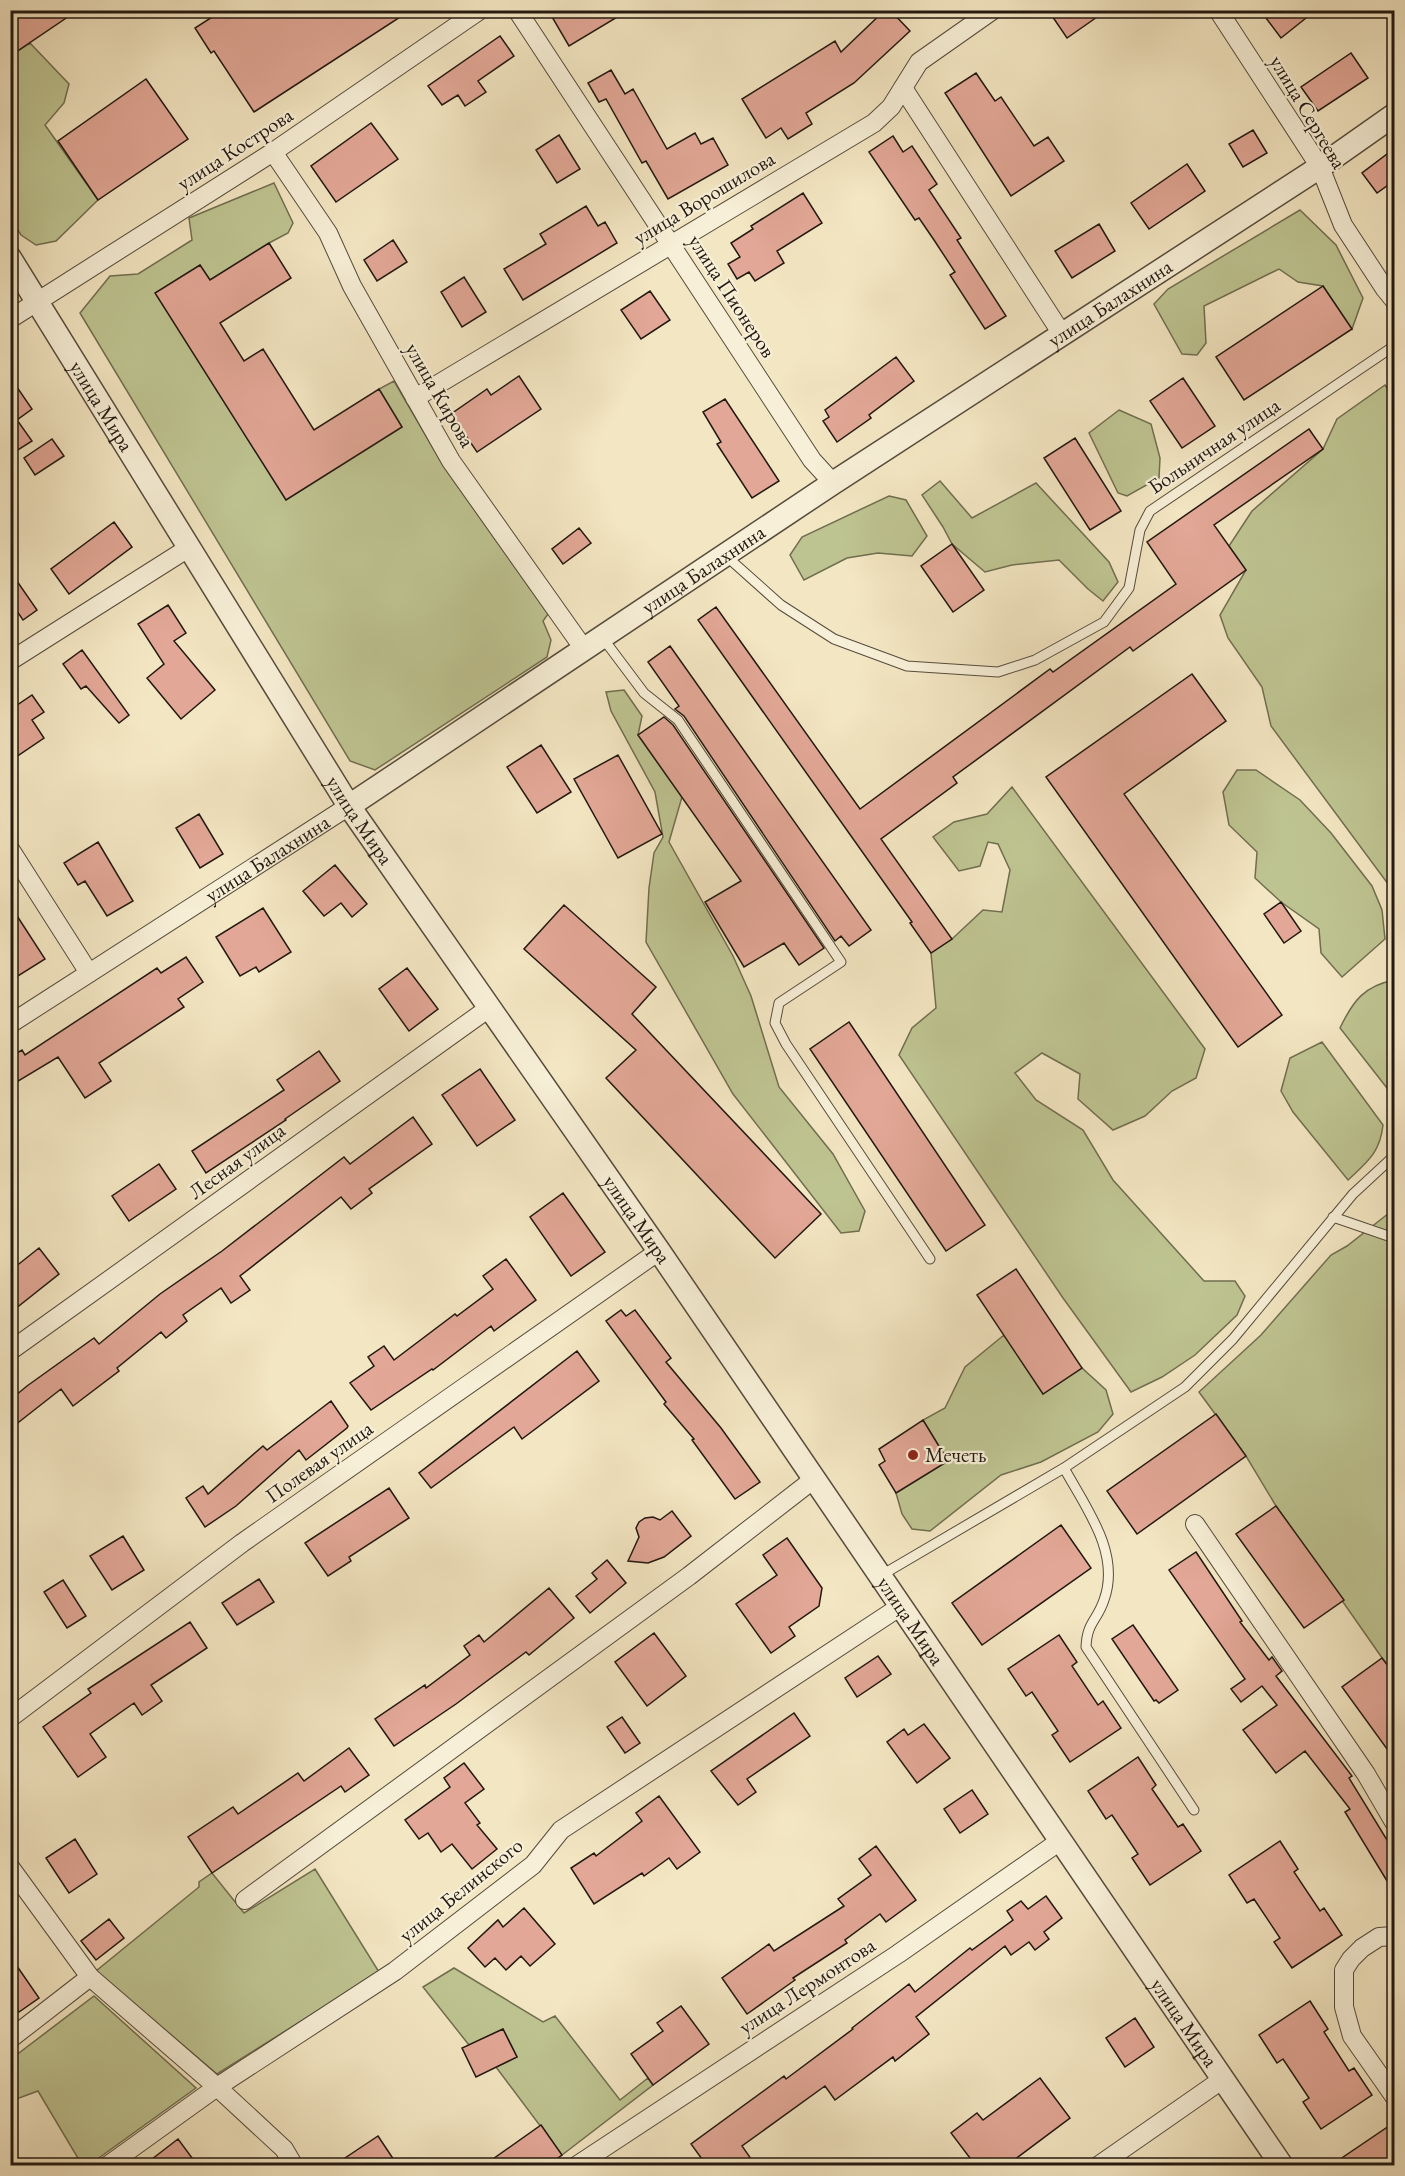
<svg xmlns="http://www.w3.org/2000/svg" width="1405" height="2176" font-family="'EB Garamond',serif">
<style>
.green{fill:#bec491;stroke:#706e50;stroke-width:1.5}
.building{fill:#e2a796;stroke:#221810;stroke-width:1.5}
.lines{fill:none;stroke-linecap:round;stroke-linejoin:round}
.service-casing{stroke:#564c3c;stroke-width:11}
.minor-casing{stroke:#564c3c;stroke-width:20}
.tertiary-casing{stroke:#564c3c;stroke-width:25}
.service{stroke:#f7efd7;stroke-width:9}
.minor{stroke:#f7efd7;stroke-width:18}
.tertiary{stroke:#f7efd7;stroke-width:22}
.poi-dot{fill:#8f2418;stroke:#f7efd7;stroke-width:2}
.labels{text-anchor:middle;stroke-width:4.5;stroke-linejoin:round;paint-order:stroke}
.street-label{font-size:21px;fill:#221810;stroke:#f7efd7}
.poi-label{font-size:21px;fill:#221810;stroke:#f7efd7;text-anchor:start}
</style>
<rect width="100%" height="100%" fill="#f3e6c2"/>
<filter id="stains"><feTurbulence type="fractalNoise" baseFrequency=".00333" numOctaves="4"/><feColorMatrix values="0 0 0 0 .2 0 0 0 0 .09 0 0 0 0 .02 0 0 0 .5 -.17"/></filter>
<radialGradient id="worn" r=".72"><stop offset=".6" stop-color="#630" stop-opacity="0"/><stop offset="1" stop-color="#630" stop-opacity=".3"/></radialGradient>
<path class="green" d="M30,43L69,84L64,103L45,125L98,200L56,241L36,245L21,235L11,219L10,51L13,54Z
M274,183L293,223L288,233L269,243L210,280L200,265L156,293L286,500L402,427L379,389L394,381L444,467L548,614L543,621L551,640L547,657L375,770L350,761L80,313L110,276L138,274L192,240L189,218Z
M1300,210L1336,245L1363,298L1352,329L1323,286L1298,282L1279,269L1204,306L1206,343L1197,355L1182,354L1154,304L1168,289Z
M1385,385L1394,398V892L1271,726L1262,687L1228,638L1220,615L1246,570L1229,546L1252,511L1323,449L1337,419Z
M1119,410L1151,424L1160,458L1159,478L1127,496L1118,493L1089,433Z
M940,481L972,518L1036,483L1109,562L1118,582L1103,601L1088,589L1059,560L1012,565L985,572L952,544L943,527L922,495Z
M889,496L906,500L927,536L912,556L878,553L847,558L804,580L790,555L802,537Z
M624,690L642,716L638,735L682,797L669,842L733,956L751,996L779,1087L833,1154L865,1211L859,1231L841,1233L733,1094L646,942L649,888L654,853L663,837L655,792L611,711L606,692Z
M1237,770H1256L1300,800L1331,833L1372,886L1382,910L1385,939L1342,977L1321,953L1319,929L1281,902L1255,878L1257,852L1229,825L1223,792Z
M1012,787L1205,1049L1196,1078L1172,1091L1145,1116L1113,1130L1078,1099L1080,1074L1042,1053L1015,1073L1036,1100L1083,1130L1113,1180L1204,1281H1235L1245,1296L1237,1315L1195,1355L1162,1377L1131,1392L1063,1298L899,1055L912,1028L936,1008L931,953L952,939L983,910L1002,912L1010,870L998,844L988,842L980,866L959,871L933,837L954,822L987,814Z
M1394,980V1097L1340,1028C1353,1001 1364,986 1394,980Z
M1322,1042L1383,1125C1380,1153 1367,1162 1348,1180L1293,1112L1281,1091L1290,1058Z
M1394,1179V1675L1276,1506L1246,1456L1199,1392L1261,1335L1331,1255L1347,1246L1389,1213L1390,1182Z
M1004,1335L1043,1394L1082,1368L1106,1390L1113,1414L1098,1432L1041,1462L1001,1475L930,1531L912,1529L902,1514L896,1493L948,1461L923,1420L945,1408L965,1367Z
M315,1869L379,1972L217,2074L96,1971L199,1887V1882L212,1873L244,1913Z
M454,1968L543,2022L555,2016L620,2100L648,2078L653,2085L562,2155L496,2067L517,2057L503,2029L469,2045L423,1987Z
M94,1996L196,2088L89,2165H82L38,2091L11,2101V2059Z"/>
<path class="building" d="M10,10H78L10,56Z
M223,10H411L254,112L214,51L211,53L195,28Z
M548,10H629L569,46Z
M885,10H890L910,31L854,83L806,113L812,124L788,139L781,128L766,138L742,99L835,41L841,52Z
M1048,10H1107L1067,38Z
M1260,10H1316L1281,38Z
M500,36L514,56L478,81L486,92L465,106L458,95L442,105L428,86Z
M1351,53L1368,78L1318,111L1301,87Z
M611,70L625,94L633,89L667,149L695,133L701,144L713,138L728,165L668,199L646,161L642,163L606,99L599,102L588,83Z
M976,73L995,101L1001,97L1034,146L1048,137L1064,161L1011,196L945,93Z
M146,79L188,139L98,200L58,141Z
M371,123L398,159L336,202L311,166Z
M1253,130L1267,153L1243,167L1229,144Z
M559,135L580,169L557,183L536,150Z
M893,136L903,152L912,146L937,184L929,190L961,238L957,240L1006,316L985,329L950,275L955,272L934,240L919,218L915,220L869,152Z
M1395,148V180L1377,193L1362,173Z
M1187,164L1205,191L1149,229L1131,203Z
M803,193L822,223L777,251L784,263L755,281L749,272L737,279L728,264L740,257L731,243L753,229L751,226Z
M586,206L598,226L605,222L617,243L523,300L504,269L546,244L540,234Z
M1099,224L1115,251L1072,278L1055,251Z
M393,240L407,262L377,281L364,260Z
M269,243L291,278L220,323L244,361L263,349L314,430L379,389L402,427L286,500L155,293L200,265L210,280Z
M464,277L486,312L462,327L441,292Z
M1323,286L1352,329L1244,400L1216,357Z
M650,291L670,320L641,339L621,310Z
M896,357L914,381L869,415L871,418L837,442L823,421L829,417L825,410Z
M519,376L541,409L477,452L451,414L487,389L491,395Z
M10,377L32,409L17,420L32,441L10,455Z
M1183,378L1215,426L1182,448L1150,401Z
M725,399L779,481L752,498L717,444L721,442L703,412Z
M1309,429L1323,449L1214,525L1246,570L1133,651L1130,647L953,777L957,783L881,839L952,939L931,953L910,923L912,922L698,620L716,607L860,809L1050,669L1053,672L1176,584L1147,542Z
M1075,438L1121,511L1090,530L1044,458Z
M52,439L64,456L35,475L24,458Z
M114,522L132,547L69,594L51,569Z
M579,528L591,543L563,564L552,549Z
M952,544L984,590L953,612L921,566Z
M10,571L37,610L23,620L10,601Z
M168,605L186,633L174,641L215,690L181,719L147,678L164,664L138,624Z
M670,646L871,930L849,946L841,936L835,941L684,716L675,709L679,706L648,662Z
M82,650L129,715L119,723L86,686L81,689L63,664Z
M1192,674L1226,721L1124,794L1282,1015L1238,1047L1046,777Z
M32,695L44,712L32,720L44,738L10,761V710Z
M664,717L673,725L824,948L799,965L784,943L744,967L705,902L741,881L638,735Z
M541,745L571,792L537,813L507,767Z
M618,755L662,834L618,858L574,779Z
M199,814L223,854L200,868L176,828Z
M98,842L133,901L107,916L85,881L78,885L64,863Z
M335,865L367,904L352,917L341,903L324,916L303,891Z
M1281,902L1301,931L1284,943L1264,914Z
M10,905L45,959L10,981Z
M564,905L656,987L632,1014L821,1214L775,1258L606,1078L636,1050L524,949Z
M263,908L291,952L259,972L256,967L240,976L216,937Z
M186,957L203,982L178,999L184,1007L99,1063L111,1081L85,1098L58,1057L10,1086V1057L22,1050L25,1055L157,968L161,973Z
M407,968L438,1009L409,1031L379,989Z
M849,1022L985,1225L946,1251L810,1049Z
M319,1051L340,1081L285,1119L286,1120L206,1173L192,1151L284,1090L277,1080Z
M480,1069L515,1120L477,1146L442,1095Z
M413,1117L432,1144L369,1189L372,1193L351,1209L341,1197L240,1276L250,1290L231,1303L221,1288L183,1315L187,1321L166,1338L161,1332L117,1368L119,1371L73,1406L61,1389L10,1429V1400L27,1386L94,1338L99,1344L160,1294L222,1251L344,1157L350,1164Z
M159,1164L176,1189L129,1221L112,1196Z
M563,1193L605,1252L571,1276L530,1217Z
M39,1248L59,1274L10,1313V1271Z
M506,1259L536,1300L494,1331L491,1326L433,1370L432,1369L371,1410L350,1383L374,1366L368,1357L384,1346L394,1360L455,1314L457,1316L493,1289L483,1276Z
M1016,1269L1082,1368L1043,1394L977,1295Z
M621,1310L626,1316L635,1310L671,1358L666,1362L721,1428L760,1482L735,1499L692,1440L694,1439L664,1404L666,1402L606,1321Z
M577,1351L599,1381L522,1439L514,1427L431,1488L419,1473Z
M331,1401L348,1426L347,1428L306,1460L299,1450L236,1506L205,1527L186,1498L203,1486L208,1494L263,1446L267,1450Z
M1216,1414L1246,1456L1137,1534L1107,1491Z
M923,1420L948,1461L896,1493L879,1465L885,1461L879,1449Z
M389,1488L409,1518L349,1557L351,1561L328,1576L305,1543Z
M1276,1506L1344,1600L1304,1628L1236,1534Z
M672,1511L691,1536L664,1557L648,1563L628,1561L639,1537L636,1528L639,1522L645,1518L653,1517L660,1520Z
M1061,1525L1091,1568L982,1645L952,1603Z
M123,1536L144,1570L112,1590L90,1556Z
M787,1538L822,1588L819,1606L789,1627L795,1636L771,1653L736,1604L777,1575L763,1555Z
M1196,1552L1242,1621L1240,1622L1269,1660L1272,1657L1282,1671L1276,1676L1352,1776L1349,1778L1395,1853V1894L1345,1812L1350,1809L1305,1751L1276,1773L1243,1730L1277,1705L1262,1686L1241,1702L1231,1689L1245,1679L1169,1570Z
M607,1560L626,1583L590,1613L576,1596L597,1579L592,1573Z
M259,1579L274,1602L237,1625L222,1603Z
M63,1580L86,1616L67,1628L44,1592Z
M549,1588L574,1618L529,1655L526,1652L456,1704L394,1746L375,1719L425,1685L426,1688L470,1655L464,1646L479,1635L484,1642Z
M190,1622L207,1648L151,1685L162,1701L142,1715L134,1703L90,1734L106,1757L78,1777L43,1727L91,1693L88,1689Z
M1133,1625L1178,1690L1159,1703L1156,1700L1154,1701L1112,1639Z
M654,1633L686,1676L647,1706L615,1662Z
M1059,1635L1077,1662L1072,1666L1098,1705L1103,1701L1121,1728L1070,1762L1052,1735L1058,1731L1032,1692L1026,1696L1008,1669Z
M878,1656L891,1674L857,1697L845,1678Z
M1382,1658L1395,1675V1760L1342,1687Z
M794,1713L810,1736L747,1779L756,1792L738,1805L711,1771Z
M622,1717L640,1743L625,1753L607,1727Z
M924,1724L950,1758L917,1783L887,1742L904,1729L908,1735Z
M349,1748L369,1775L345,1792L341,1786L212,1873L188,1837L233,1807L238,1814L298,1773L304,1781Z
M1138,1757L1156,1785L1152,1789L1178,1827L1183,1824L1201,1851L1150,1885L1132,1858L1138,1854L1112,1815L1106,1819L1088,1791Z
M464,1763L484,1789L465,1803L480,1823L477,1825L497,1849L472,1869L452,1844L441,1852L428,1833L419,1839L405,1820L450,1787L444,1778Z
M972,1790L988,1814L960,1833L944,1809Z
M659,1796L700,1852L677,1869L669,1858L644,1876L642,1873L594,1904L571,1868L594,1853L596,1856L642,1821L636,1813Z
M75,1839L97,1874L69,1893L46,1858Z
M1280,1841L1298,1869L1294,1872L1320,1911L1324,1908L1342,1935L1292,1968L1274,1942L1280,1938L1254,1899L1247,1903L1229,1875Z
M876,1846L916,1900L886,1922L880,1914L845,1940L847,1943L793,1978L795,1980L747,2014L722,1978L769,1944L774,1951L844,1906L838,1899L871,1875L859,1859Z
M1046,1896L1062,1918L1044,1932L1049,1939L1035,1950L1029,1942L1011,1955L1005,1946L916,2017L929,2034L895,2061L893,2057L835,2100L825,2086L742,2146L756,2166H707L691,2144L784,2076L786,2079L853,2029L852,2028L909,1984L915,1992L970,1948L972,1950L1013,1920L1007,1911L1021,1901L1028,1909Z
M524,1908L555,1944L530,1966L521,1956L506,1970L495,1958L485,1967L468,1948L498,1920L503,1927Z
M109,1919L124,1938L96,1960L81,1941Z
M10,1956L39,1998L19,2012L10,1999Z
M1310,2001L1328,2029L1324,2032L1349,2071L1354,2068L1372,2095L1321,2129L1303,2102L1309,2098L1283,2059L1277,2063L1259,2035Z
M681,2006L709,2044L653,2085L631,2054L663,2031L657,2023Z
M1135,2018L1154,2047L1125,2067L1106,2038Z
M503,2029L517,2057L476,2077L462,2048Z
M1040,2078L1070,2118L1006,2166H976L951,2133L977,2113L983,2120Z
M1395,2122V2166H1330Z
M541,2125L562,2155L547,2166H483Z
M378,2136L398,2166H333Z
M178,2139L198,2166H143Z"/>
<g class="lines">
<g class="service-casing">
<path id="service" d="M725,555L781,605L834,639L907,666L998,672L1035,660L1104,622L1129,588L1140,530L1150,511L1394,346
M602,637L644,693L678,720L841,962L779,1003L775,1023L786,1044L930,1259
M1333,1217L1394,1238
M1064,1468C1086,1508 1121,1553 1104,1600C1097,1621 1087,1622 1086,1647L1194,1810
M880,1576L1064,1468L1185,1387L1233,1339L1353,1194L1394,1156"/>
</g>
<g class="minor-casing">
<g id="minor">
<path d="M517,10L812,460L833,483"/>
<path d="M1218,10L1320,167L1343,225L1385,289L1394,300"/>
<path d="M903,88L1062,334"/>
<path d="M273,152L328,233L352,286L451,461L584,649"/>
<path d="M10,319L273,152L480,10"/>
<path d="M415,398L874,123L891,107L919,62L993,10"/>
<path d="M10,661L190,547"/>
<path d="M10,849L89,973"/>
<path id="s1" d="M10,1024L349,806"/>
<path d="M10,1351L489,1008"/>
<path d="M1195,1524L1366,1774L1394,1822"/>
<path d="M10,1718L242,1543L659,1251"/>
<path d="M10,1867L90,1977L217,2087L284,2149L294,2166"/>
<path d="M245,1900L689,1576L814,1479"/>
<path d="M1394,1936L1379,1937L1362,1948L1351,1959L1344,1970V2007L1352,2036L1394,2096"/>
<path d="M10,2039L90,1977"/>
<path d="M107,2166L217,2087L395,1971L533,1865L561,1830L901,1606"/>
<path d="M576,2166L898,1954L1060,1841"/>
<path d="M1098,2166L1223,2079"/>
</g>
</g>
<g class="tertiary-casing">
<g id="tertiary">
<path id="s2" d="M10,258L349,806L659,1251L1282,2166"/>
<path id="s3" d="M349,806L833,483L1320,167L1394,115"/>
</g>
</g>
<use href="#service" class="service"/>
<use href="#minor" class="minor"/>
<use href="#tertiary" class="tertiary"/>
</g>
<circle class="poi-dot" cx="913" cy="1455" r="6"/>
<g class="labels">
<g class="street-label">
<text transform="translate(1308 112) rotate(59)" y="7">улица Сергеева</text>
<text transform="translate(235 149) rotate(-33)" y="7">улица Кострова</text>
<text transform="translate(704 198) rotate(-31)" y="7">улица Ворошилова</text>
<text transform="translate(732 296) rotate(57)" y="7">улица Пионеров</text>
<text dy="7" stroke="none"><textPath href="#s3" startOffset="912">улица Балахнина</textPath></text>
<text transform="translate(440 395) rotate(60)" y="7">улица Кирова</text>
<text dy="7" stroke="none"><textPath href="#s2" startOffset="174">улица Мира</textPath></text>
<text transform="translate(1214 446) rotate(-34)" y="7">Больничная улица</text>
<text dy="7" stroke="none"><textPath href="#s3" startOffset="426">улица Балахнина</textPath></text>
<text dy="7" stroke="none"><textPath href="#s2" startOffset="662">улица Мира</textPath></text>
<text dy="7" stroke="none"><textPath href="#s1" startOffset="306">улица Балахнина</textPath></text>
<text transform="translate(237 1161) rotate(-36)" y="7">Лесная улица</text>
<text dy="7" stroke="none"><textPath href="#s2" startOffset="1148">улица Мира</textPath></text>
<text transform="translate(319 1462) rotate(-35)" y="7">Полевая улица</text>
<text dy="7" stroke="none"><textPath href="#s2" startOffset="1634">улица Мира</textPath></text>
<text transform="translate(461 1890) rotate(-39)" y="7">улица Белинского</text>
<text transform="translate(807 1986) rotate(-33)" y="7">улица Лермонтова</text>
<text dy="7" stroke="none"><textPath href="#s2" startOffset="2120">улица Мира</textPath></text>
</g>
<g class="poi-label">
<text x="925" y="1462">Мечеть</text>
</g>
</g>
<rect width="1405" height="2176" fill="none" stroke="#f3e6c2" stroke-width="36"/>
<rect x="12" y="12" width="1381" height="2152" fill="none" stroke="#221810" stroke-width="3"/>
<rect x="18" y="18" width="1369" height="2140" fill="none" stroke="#221810" stroke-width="1.5"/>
<rect width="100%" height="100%" filter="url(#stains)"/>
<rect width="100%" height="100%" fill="url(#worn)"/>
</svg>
